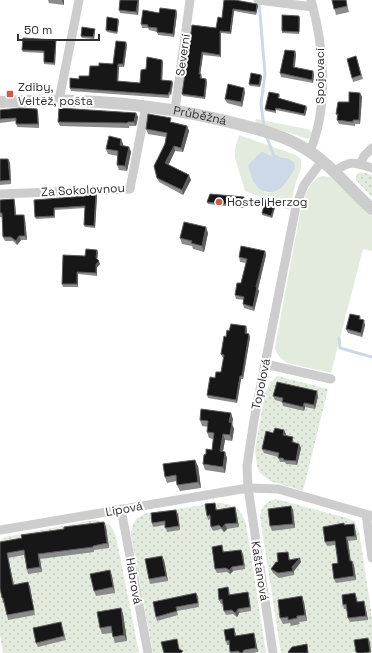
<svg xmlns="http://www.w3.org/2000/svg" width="372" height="653" font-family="'Space Grotesk',sans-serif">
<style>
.grass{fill:#e3ebdf;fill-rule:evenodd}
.garden{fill:url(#garden-dots)}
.water{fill:#ced9e8}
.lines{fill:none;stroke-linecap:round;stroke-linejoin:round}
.stream{stroke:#ced9e8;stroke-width:3}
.minor{stroke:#cdcdcd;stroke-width:9}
.tertiary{stroke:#cdcdcd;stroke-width:12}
.wall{fill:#8b8b8b}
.shaded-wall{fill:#5d5d5d}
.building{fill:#171717;stroke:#5d5d5d}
.poi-dot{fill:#d25947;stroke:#fff;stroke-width:1.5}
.labels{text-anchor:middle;stroke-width:4;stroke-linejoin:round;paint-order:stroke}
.street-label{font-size:12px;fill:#303030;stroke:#fff}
.poi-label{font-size:12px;fill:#303030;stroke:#fff;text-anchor:start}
</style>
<defs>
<pattern id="garden-dots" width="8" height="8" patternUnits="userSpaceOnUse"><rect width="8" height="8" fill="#e3ebdf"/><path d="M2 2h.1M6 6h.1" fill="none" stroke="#c3cac0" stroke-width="1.8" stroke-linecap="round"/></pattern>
</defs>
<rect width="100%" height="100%" fill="#fff"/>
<path class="grass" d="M256,119L307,129L312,132C312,135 310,138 307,139L287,132L255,123Z
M239,135L296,155L301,159V169L296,182L289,210L279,207L280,204L245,191L235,158V149ZM262,151L271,156L287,158L295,169L290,175L286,182L268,193C253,187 250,180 255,165C257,159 258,155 262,151Z
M322,176L331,177L372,216V251L363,249L331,373L288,363C282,360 276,355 275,347L301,208C305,196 309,180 322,176Z"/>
<path class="garden" d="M361,172L372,175V197L356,180V175Z
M277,376L328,389L303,491L270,481L260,473L257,466L255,450L265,393L270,383Z
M276,499L347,518L354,521L359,531L372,617V653H281L260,517C261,507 266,501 276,499Z
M219,503C234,504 241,509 246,524L266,653H153L131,536C131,523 136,517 147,513Z
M94,520C106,521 112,525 116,536L139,653H3L0,635V541L5,537Z"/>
<path class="water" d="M262,151L271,156L287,158L294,162L295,169C291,173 290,178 286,182C279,194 263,196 255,184C251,179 251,172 248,166L252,161Z"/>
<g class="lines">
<path class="stream" d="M259,2L265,74L261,103L264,128
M266,135L274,156L278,157
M339,338L340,348L372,357"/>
<path class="minor" d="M258,0L313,7
M59,100L79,0
M175,110L190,0
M310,151C329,107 324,46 311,0
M322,161L304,185L296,206L254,420L247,466L248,488L278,489L372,516
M360,164L364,156L372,148
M334,172C350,160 353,162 372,168
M0,194L130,189L146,106
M265,364L331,379
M121,509L148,653
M366,514L372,558
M0,530L248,488L273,653"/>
<path class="tertiary" id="s1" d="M0,102C80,97 161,104 238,124C261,130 285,136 304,148C330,163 349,189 372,209"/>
</g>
<path class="wall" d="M48,0H64V5L49,3Z
M120,0H139L138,15L120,13L119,10Z
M224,0L257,4L258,6L256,15L234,11L231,34L221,33V57L203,55L200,74L202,76V79L207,82L205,99L183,96L182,94L192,25L216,28L222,18Z
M332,0H346L349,12L336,15Z
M176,10L177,14L174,37L158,35L157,32L149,30L148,28H142L141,24L159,13Z
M300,18L299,34L282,33V31Z
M119,21L117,34L107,32L106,30Z
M95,29V31L94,39L82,38L81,36Z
M56,40V42L55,65L44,64V53L23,52L22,50Z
M127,45L124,67H119L118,81L140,83L146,69L163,62L162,80L173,83L171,95L170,94L169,98L71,91L70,88L79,79L89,76L99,66L113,64Z
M296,54L295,67L314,74L313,83L281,77L280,73Z
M356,56L363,79L353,82L352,78Z
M261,75L262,77L260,87L250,86L249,84Z
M245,92L242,107L227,103L225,99Z
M360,93L362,97L360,124H355V126L339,124L337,120V116L336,114Z
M279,94L280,96L279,98L307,108L305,116L276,110V113L266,111L265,109Z
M37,109L38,112L39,128L17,127L16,121L0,123V110Z
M136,113L138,117L136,126H129V128L60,126L58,122Z
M173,122L187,126L189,131L183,152L175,151L168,165L191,180L183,195L159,182L157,178L166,137L148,134L146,129Z
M121,139L123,144V146L129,147L131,152L127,171L119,170L117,165L118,156L108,154L106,149Z
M0,159H8L10,163L11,184L0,185Z
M96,194L97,196L95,228L85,227L84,225L85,208L55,210V218L36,219L35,217L34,200L86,196Z
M14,199L15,203L16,215L25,219L27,240H21L17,245L13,241H5L3,237L2,217H0V200Z
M244,199V208L208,204L207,202Z
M276,202V204L272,218L262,215V213Z
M208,233L204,252L193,249L192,246L182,244L180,238Z
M97,250L98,253L97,260L100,264L97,267V276L78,274V287H63L62,284L85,256Z
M265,251L266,255L258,289L259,291L254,311L244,308L243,304L244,300L236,299L235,295L241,283L246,263L240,262L239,257Z
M360,316L361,320L365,325L362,337L348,333L346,329Z
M247,329V333L250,337L243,379H241L237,403L208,398L207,395L215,378L221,372L224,357H222L221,354L226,337L229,331Z
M273,396H318L315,409L305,407L304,411L283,406L282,402L275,400Z
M233,419L232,424L234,429L232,441L225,440L223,451L225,452L227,458L225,473L205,470L203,464L212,450L213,439L209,438L207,432L208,427L202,426L200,420Z
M273,433L286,434L285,435L294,441V442L299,444L301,448L297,465L286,464L285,462H280L278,457L264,453L262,449Z
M198,466L201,488L180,491L177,485V481L167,483L165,477Z
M215,503L217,510L235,507L236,511L239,527L227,529L224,532L221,529L213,531L211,527L210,519L208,520L207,516Z
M291,506L293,510L295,528L272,531L270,526Z
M178,514L180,530L167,532L165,525L153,527L152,523Z
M104,522L106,527L109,548L94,550V552L40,559L42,572L28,574L27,569L24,555L8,558L14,585L28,582L30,587L35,615L8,620L7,615L4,603H3L2,598L0,550L64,529Z
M344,523L345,525L354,524L355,528L357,540L348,541L351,561L354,565L356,580L336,583L334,579L338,563L336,545L327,546L325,542Z
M222,545L224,552L241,550L243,554L245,569L233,571L230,574L227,572L217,573L215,569Z
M288,552L290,560L301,562L294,571V575L279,578L273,573L271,569Z
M164,560L168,581L150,584L149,579Z
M110,570L112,576L115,593L96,596L94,591Z
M228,587L230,594L249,596L251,611L239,613L237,617L233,614L226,615L224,611L223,604H221L219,600Z
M196,593L198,596L199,607L177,611L178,615L157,621L156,617Z
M355,593L358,602L365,605L368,620L350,622L348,618L347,609H344L343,605Z
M304,602L307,621L299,622L300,624L291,626L290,623L283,624L280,618Z
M121,608L123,614L127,641L115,643L112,633L102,634L100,628Z
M61,622L66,640L38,647L36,643Z
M236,632V636L255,637L258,652L253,653H231L229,645H227L226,641Z"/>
<path class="shaded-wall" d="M62,0H64V5L62,1Z
M138,0H139L138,15L136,12Z
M257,4L258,6L256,15V12Z
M233,9L234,11L231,34L230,32Z
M176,10L177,14L174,37L173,34Z
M299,16L300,18L299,34Z
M118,19L119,21L117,34V32Z
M95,29V31L94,39L93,37Z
M220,31L221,33V57L220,55Z
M56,40V42L55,65L54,63Z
M126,42L127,45L124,67L123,64Z
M295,51L296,54L294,70L293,67Z
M202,52L203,55L200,76L199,74Z
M162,60L163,62L162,83L161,80Z
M118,64L119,67L118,84L117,81Z
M313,71L314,74L313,83L312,80Z
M261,75L262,77L260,87L259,85Z
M206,79L207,82L205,99L204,97Z
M172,81L173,83L171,95L170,92Z
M244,88L245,92L242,107L241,102Z
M360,93L362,97L360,124L359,120Z
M306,106L307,108L305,116L304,114Z
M37,109L38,112L39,128L38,124Z
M136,113L138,117L136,126L134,122Z
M187,126L189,131L183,152L181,148Z
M121,139L123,144L122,150L120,145Z
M174,146L175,151L167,168L165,163Z
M129,147L131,152L127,171L125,166Z
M8,159L10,163L11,184L10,180Z
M189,175L191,180L183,195L182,190Z
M96,194L97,196L95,228L94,226Z
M244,197V208L243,206Z
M14,199L15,203L16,219L15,215Z
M276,202V204L272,218L271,216Z
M24,215L25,219L27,240L25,236Z
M206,227L208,233L204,252L202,246Z
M19,236L21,240L17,245L16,241Z
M97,250L98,253L97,261L96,258Z
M265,251L266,255L258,289L259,291L254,311L253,307L256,287Z
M99,261L100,264L97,267V276L96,273V264Z
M77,272L78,274V287L77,284Z
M364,320L365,325L362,337L361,333Z
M246,326L247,329L246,336L245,333Z
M249,334L250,337L243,379L242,376Z
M240,376L241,379L237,403L236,400Z
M317,391L318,396L315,409L314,405Z
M304,403L305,407L304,411L303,407Z
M231,413L233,419L232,424L234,429L232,441L230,435L229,422Z
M284,430L286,434L285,439L283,435Z
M223,434L225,440L222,457L220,451Z
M299,444L301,448L297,465L296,461Z
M225,452L227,458L225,473L223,467Z
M195,460L198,466L201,488L198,482Z
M291,506L293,510L295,528L293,524Z
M235,507L236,511L239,527L237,523Z
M176,510L178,514L180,530L179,526Z
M104,522L106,527L109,548L107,543Z
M225,524L227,529L224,532L222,528Z
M354,524L355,528L357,540L355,536Z
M346,537L348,541L351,565L350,561Z
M241,550L243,554L245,569L244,565Z
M7,553L8,558L15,590L13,585Z
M38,554L40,559L42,572L40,567Z
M162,556L164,560L168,581L166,576Z
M300,558L301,562L294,571V575L292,567Z
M352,561L354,565L356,580L354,576Z
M232,567L233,571L230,574L229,570Z
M110,570L112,576L115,593L113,587Z
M28,582L30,587L35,615L34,610Z
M248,592L249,596L251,611L250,607Z
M302,596L304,602L307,621L305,615Z
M364,601L365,605L368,620L366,616Z
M121,608L123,614L127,641L124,635Z
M238,609L239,613L237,617L235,613Z
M254,633L255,637L258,652L256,648Z
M368,638L370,642L371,653L370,652Z"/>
<path class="building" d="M120,0H138L136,12L119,10Z
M224,0H235L257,4L256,12L233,9L230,32L220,31V55L202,52L199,74H201L200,78L206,79L204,97L182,94L192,25L216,28L218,17L222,18Z
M332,0H346L347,6L334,9Z
M160,8L176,10L173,34L157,32V28L148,27V25L141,24L143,10L159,13Z
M282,15L299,16V32L282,31Z
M107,17L118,19L117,32L106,30Z
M82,27L95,29L93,37L81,36Z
M23,38L56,40L54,63L44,62V51L22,50Z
M116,41L126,42L123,64H118L117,81L140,83L141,70L146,69L147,57L162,60L161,80L172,81L170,92H169L168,95L70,88V78L79,79V76H89L90,66H99V63L113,64Z
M285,50L295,51L293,67L313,71L312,80L280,73Z
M356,56L361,75L352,78L347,59Z
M251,73L261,75L259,85L249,84Z
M228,84L244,88L241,102L225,99Z
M269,92L279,94L278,98L306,106L304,114L276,108L275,111L265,109Z
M349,92L360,93L359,120H353V122L337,120L338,114H336L338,102H349Z
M20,108L37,109L38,124H16V118L0,119V110Z
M59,108L136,113L134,122H128L127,123L58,122Z
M148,114L171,118L170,122L187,126L181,148L174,146L165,163L189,175L182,190L157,178L154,166L165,144L167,133L146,129Z
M109,136L121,139L120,145L129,147L125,166L117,165L118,151L106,149Z
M0,159H8L10,180L0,181Z
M96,194L94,226L84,225L85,206L54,208V216L35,217L34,200L86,196V195Z
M210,194L244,197L243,206L207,202Z
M14,199L15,215H24L25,236H19L16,241L11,237H3L2,213H0V200Z
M266,199L276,202L271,216L262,213Z
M184,222L206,227L202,246L191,243L192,241L180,238Z
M241,246L265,251L256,287H257L253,307L243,304L244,297L235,295L237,283H241L247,259L239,257Z
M86,249L97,250L96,258L99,261L96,264V273L77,272V284H62L63,255L85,256Z
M350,314L360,316L359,319L364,320L361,333L346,329Z
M231,324L246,326L245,333L249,334L242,376H240L236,400L207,395L210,377L215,378L216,372H221L224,355L221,354L224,336L226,337L227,330L229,331Z
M277,382L317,391L314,405L304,403L303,407L282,402L283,398L273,396Z
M201,409L231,413L229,422L232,423L230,435L223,434L220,451L225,452L223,467L203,464L204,455L206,454V449L212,450L214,433L207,432L208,421L200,420Z
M275,428L284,430L283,435L293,437L292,442L299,444L296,461L284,460L283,458H278L279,453L262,449L266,431L273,433Z
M195,460L198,482L177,485L176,475L165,477L163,464Z
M215,503L216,510L235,507L237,523L225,524L222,528L219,525L211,527L210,515L207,516L205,504Z
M291,506L293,524L270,526L268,509Z
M176,510L179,526L165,528V521L152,523L151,513Z
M104,522L107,543L93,546V547L38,554L40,567L27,569L24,550L7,553L13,585L28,582L34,610L7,615L3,598H2L0,588V542L22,538L21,535L64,529V527Z
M344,523V525L354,524L355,536L346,537L350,561H352L354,576L334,579L332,564L338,563L335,541L325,542L323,527Z
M222,545L223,552L241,550L244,565L232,567L229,570L226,568L215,569L212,547Z
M288,552L289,560L300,558L292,567L293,571L278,573L271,569L276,562H278L277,553Z
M162,556L166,576L149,579L145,559Z
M110,570L113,587L94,591L90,574Z
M228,587L229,595L248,592L250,607L238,609L235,613L232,610L224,611L222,599L219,600L218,589Z
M196,593L198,603L176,607L177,611L156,617L153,602Z
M355,593L357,602L364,601L366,616L348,618L346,604L343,605L342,595Z
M302,596L305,615L297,616V618L288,620V617L280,618L278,600Z
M121,608L124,635L113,637L111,626L100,628L97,612Z
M61,622L64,636L36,643L33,628Z
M234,628L235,636L254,633L256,648L244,650L242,653H241L238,651L230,652L229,640L226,641L224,630Z
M368,638L370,652L363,653H358L356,652L354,640Z
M177,639L179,649L183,651L181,653H164L161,642Z
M307,644L308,653H289L288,652L292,647Z"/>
<g class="poi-dot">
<rect x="6" y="90" width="8" height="8" rx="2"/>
<circle cx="219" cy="202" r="4"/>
</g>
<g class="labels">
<g class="street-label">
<text transform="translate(183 55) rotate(-82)" y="4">Severní</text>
<text transform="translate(320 76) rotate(-90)" y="4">Spojovací</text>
<text dy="4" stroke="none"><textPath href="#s1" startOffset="201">Průběžná</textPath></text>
<text transform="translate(83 190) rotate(-3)" y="4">Za Sokolovnou</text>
<text transform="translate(261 384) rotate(-78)" y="4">Topolová</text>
<text transform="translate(124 509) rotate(-10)" y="4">Lipová</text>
<text transform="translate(260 571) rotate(81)" y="4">Kaštanová</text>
<text transform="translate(134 581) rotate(80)" y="4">Habrová</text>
</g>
<g class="poi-label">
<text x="18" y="91">Zdiby,<tspan x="18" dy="14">Veltěž, pošta</tspan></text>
<text x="227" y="206">Hostel Herzog</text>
</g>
</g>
<path d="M18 34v6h81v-6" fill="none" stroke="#303030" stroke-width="2"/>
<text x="24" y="34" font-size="12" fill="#303030" stroke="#ffffff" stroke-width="3" paint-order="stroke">50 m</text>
</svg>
